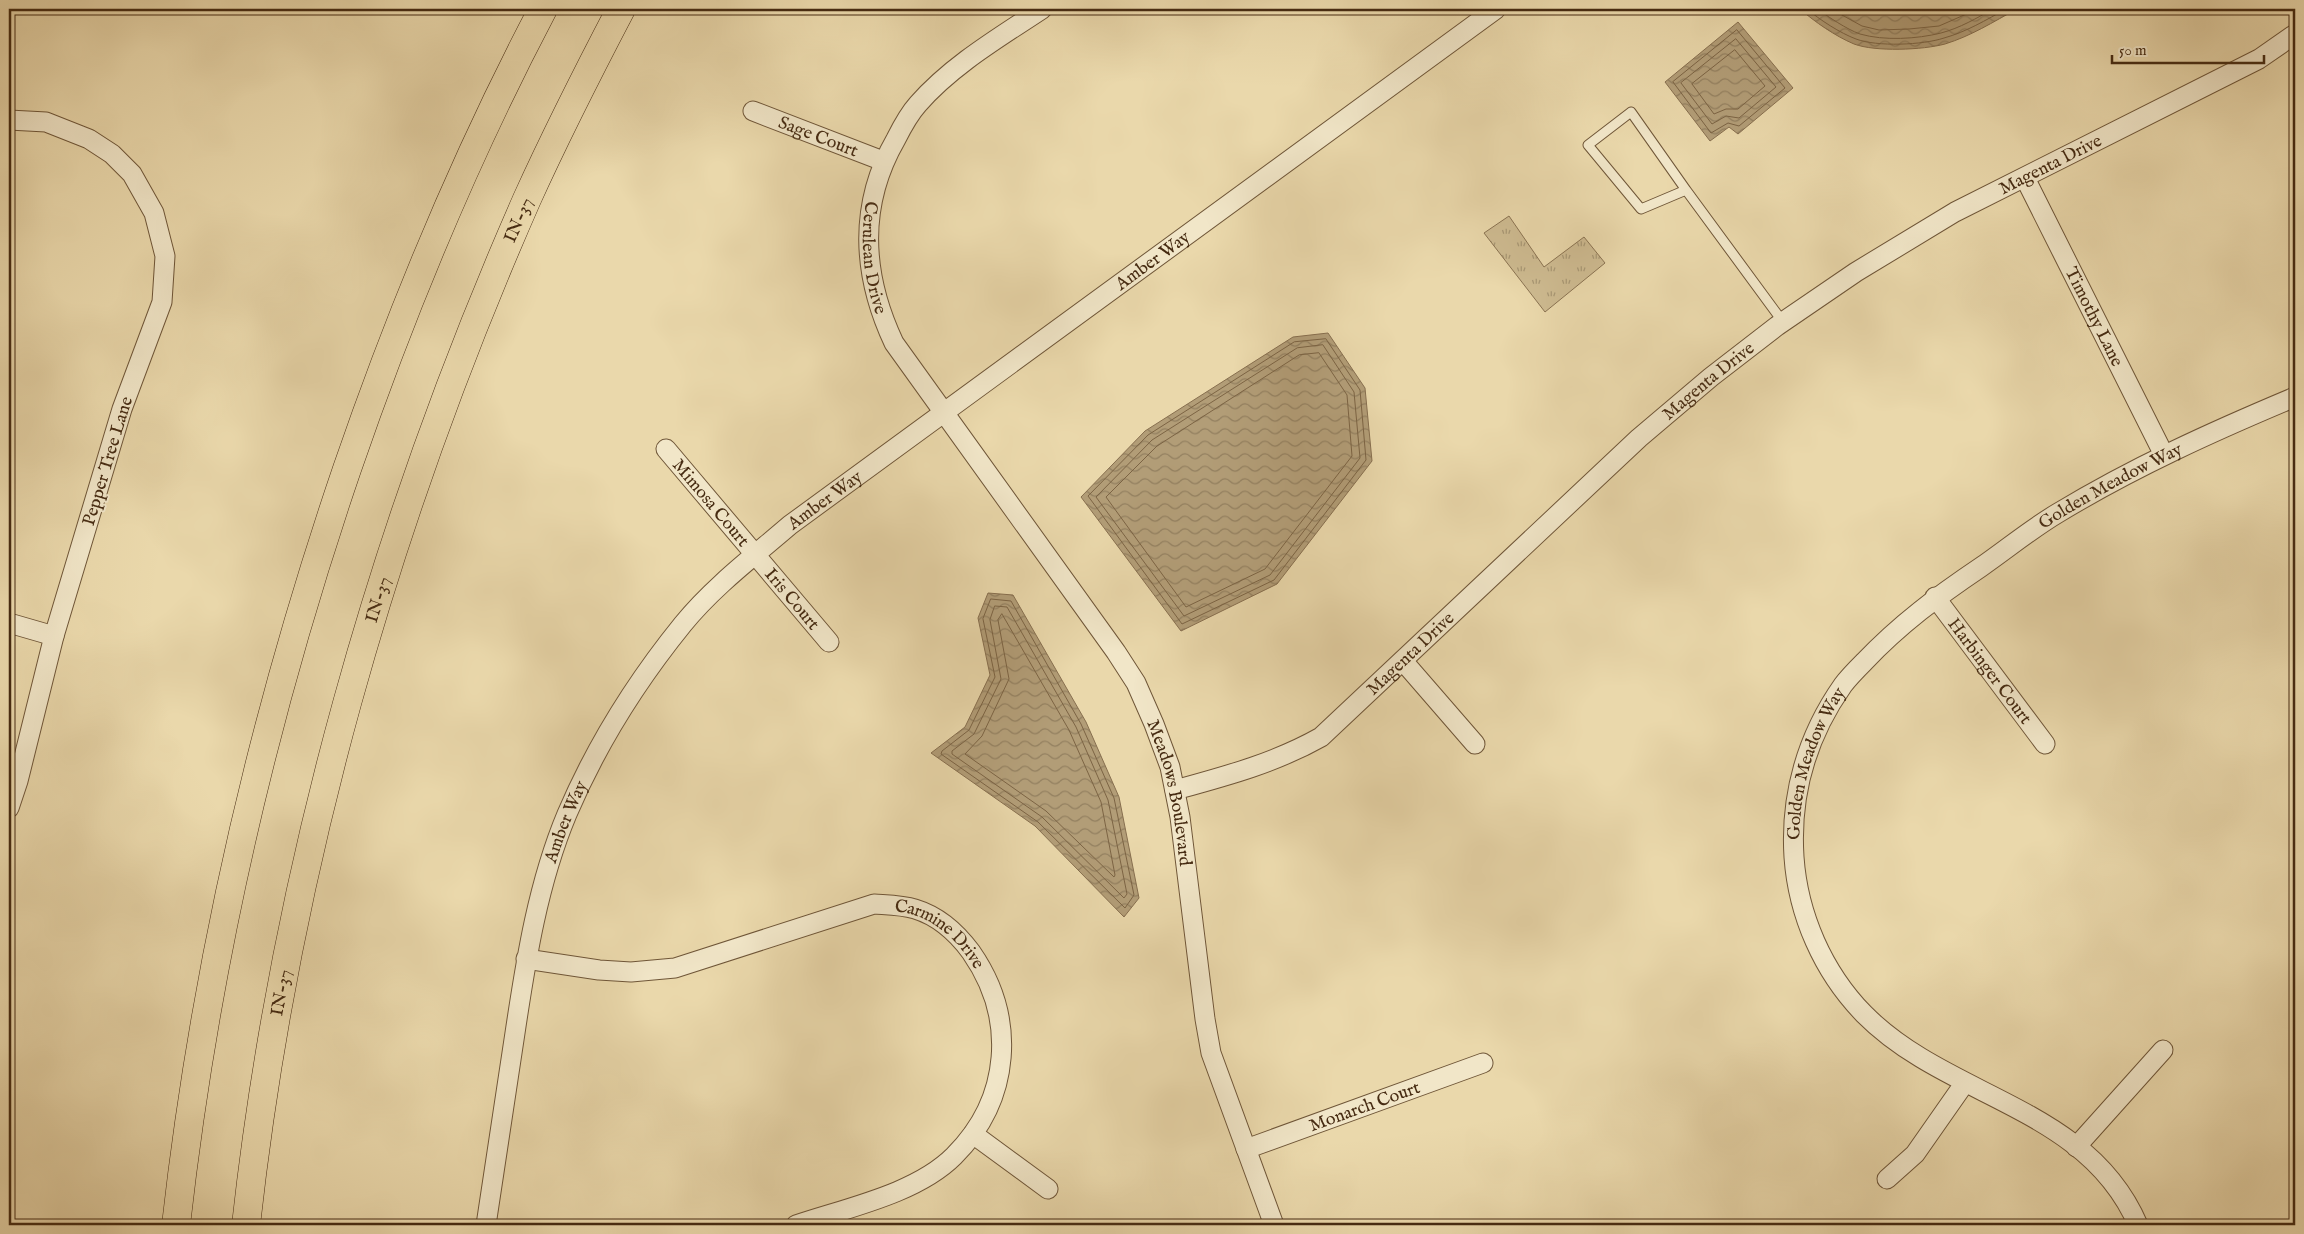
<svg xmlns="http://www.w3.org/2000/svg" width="2304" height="1234" font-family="'IM FELL English',serif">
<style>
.park{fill:url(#park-tufts);stroke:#8a7352}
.water{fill:url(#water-waves);stroke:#876f4f}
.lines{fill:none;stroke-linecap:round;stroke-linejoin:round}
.shore{stroke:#7c6444;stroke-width:1}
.service-casing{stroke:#6f5638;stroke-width:11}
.minor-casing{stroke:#6f5638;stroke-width:21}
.trunk-casing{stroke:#462b12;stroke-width:29}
.service{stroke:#f1e6c8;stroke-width:9}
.minor{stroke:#f1e6c8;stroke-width:19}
.trunk{stroke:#ead8ab;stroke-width:28}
.labels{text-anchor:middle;stroke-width:4;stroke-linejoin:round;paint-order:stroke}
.street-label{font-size:18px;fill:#462b12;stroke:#f1e6c8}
</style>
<defs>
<pattern id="park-tufts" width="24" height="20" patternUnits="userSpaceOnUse" patternTransform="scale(1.25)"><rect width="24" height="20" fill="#cebb91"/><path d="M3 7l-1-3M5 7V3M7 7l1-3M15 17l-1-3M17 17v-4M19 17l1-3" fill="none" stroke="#a99875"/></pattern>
<pattern id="water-waves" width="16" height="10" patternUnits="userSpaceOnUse" patternTransform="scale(1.25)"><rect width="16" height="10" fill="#b29d77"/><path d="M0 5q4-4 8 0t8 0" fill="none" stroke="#938060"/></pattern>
</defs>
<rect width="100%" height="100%" fill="#ead8ab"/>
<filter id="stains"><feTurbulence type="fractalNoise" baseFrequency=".004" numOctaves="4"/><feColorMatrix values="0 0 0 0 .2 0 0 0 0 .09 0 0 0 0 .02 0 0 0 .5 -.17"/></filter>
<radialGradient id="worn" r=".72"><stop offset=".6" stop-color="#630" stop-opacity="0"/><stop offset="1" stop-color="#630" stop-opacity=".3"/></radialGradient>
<path class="park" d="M1509,216L1544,267L1584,237L1605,263L1545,312L1484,233Z"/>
<path class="water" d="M1800,9H2017C1993,22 1971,36 1945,44C1923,50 1875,52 1854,44C1835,36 1815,22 1800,9Z
M1738,22L1793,88L1738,134L1729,127L1710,141L1665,82Z
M1328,333L1365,388L1372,461L1277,584L1181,631L1081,497L1145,431L1293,337Z
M988,593L1013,595L1086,722L1119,797L1139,898L1124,917L1035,826L931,753L965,727L990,675L978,618Z"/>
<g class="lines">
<path class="shore" d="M1807,9C1820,20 1840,33 1856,39C1877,47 1923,45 1944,38C1966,32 1986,20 2006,9
M1817,9C1829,17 1846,29 1860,34C1884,41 1917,39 1941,33C1960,28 1977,18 1993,9
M1831,9L1862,26L1879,30L1909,29L1939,26L1978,9
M1737,30L1785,88L1739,126L1728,123L1711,133L1673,82Z
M1736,39L1776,87L1739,118L1726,116L1712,124L1681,83Z
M1735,50L1765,86L1738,109H1726L1714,114L1692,84Z
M1326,339L1360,390L1366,460L1274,580L1182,624L1088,496L1148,435L1294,342Z
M1323,345L1354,392L1360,458L1270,575L1184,616L1096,497L1152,440L1297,348Z
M1319,353L1347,395L1352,456L1265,569L1186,607L1106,497L1157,446L1299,355Z
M991,599L1011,601L1081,724L1114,798L1134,895L1125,908L1038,822L941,754L942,751L969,730L995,677L983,619Z
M995,606L1007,607L1076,727L1108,800L1127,894L1124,898L1042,817L952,754V751L974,734L1001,679L990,620Z
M1002,614L1069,730L1101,802L1115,875L1114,877L1046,811L965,754L982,736L1009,679L998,620Z"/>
<g class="service-casing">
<path id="service" d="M1686,190L1631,112L1588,145L1641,209L1686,190L1783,322"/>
</g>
<g class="minor-casing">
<g id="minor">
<path id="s1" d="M1042,9C1000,37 952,65 918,104C909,114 902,127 896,139C858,205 862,275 894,343L1116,652L1136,683L1154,724L1170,767L1180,817L1205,1019L1211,1053L1274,1225"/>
<path id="s2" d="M753,111L883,161"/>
<path d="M9,120L46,122L89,139L112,154L132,174L154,213L165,256L162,302L122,409L54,636L18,781L9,808"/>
<path id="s3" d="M2025,178L2164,455"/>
<path id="s4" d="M666,449L829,642"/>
<path id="s5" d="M1935,597L2045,744"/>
<path d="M9,623L54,636"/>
<path d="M1403,661L1475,744"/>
<path id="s6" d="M1175,790C1226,776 1275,763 1321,737L1639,438L1711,377L1777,326L1856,272L1955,212L2259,59L2295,34"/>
<path id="s7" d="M526,959L599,970L631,972L675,968L874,904C888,905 902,905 915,909C938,916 957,933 971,952C1017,1018 1011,1099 954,1156C916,1194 846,1208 796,1225"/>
<path d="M973,1134L1048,1189"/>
<path d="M2076,1147L2163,1050"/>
<path id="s8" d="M1246,1149L1483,1063"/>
<path d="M1887,1179L1915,1154L1964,1084"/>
<path id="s9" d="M486,1225C496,1161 505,1097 515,1033C526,959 538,883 567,814C596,746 636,682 683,624C713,587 754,556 790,525L1496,9"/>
<path id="s10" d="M2138,1225C2087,1106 1948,1099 1864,1014C1823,972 1798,915 1794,857C1790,795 1807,736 1843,685C1849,677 1857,669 1864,662C1900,624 1938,596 1981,567C2007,549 2031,529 2058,513C2134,467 2214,431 2295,397"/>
</g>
</g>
<g class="trunk-casing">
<g id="trunk">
<path d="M176,1225C205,967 263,715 347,469C401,312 465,157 543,9"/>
<path id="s11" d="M246,1225C285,872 384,524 527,199C556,135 588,72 621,9"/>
</g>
</g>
<use href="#service" class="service"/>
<use href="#minor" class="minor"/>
<use href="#trunk" class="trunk"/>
</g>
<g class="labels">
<g class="street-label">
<text dy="6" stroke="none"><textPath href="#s2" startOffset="70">Sage Court</textPath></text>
<text dy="6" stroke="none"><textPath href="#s6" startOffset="1088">Magenta Drive</textPath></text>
<text dy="6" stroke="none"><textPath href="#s11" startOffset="1045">IN-37</textPath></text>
<text dy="6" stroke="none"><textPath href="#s1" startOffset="322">Cerulean Drive</textPath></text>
<text dy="6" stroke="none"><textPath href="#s9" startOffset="1238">Amber Way</textPath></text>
<text dy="6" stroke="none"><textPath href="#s3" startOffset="155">Timothy Lane</textPath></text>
<text dy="6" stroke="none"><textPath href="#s6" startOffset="682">Magenta Drive</textPath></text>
<text transform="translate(107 461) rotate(-73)" y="6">Pepper Tree Lane</text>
<text dy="6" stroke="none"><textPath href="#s10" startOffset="1045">Golden Meadow Way</textPath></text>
<text dy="6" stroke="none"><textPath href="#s9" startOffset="832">Amber Way</textPath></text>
<text dy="6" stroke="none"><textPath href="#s4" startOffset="70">Mimosa Court</textPath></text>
<text dy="6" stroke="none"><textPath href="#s4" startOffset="196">Iris Court</textPath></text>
<text dy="6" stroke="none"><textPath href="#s11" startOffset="640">IN-37</textPath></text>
<text dy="6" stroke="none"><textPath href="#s6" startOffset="278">Magenta Drive</textPath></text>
<text dy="6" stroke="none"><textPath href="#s5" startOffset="92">Harbinger Court</textPath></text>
<text dy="6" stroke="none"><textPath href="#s10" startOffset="625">Golden Meadow Way</textPath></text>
<text dy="6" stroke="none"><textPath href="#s1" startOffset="944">Meadows Boulevard</textPath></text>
<text dy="6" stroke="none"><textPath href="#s9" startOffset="412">Amber Way</textPath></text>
<text dy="6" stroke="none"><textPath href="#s7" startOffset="435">Carmine Drive</textPath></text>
<text dy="6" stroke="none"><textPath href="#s11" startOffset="235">IN-37</textPath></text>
<text dy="6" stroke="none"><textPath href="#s8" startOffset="126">Monarch Court</textPath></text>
</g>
</g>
<rect width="2304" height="1234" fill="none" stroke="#ead8ab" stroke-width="30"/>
<rect x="10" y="10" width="2284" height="1214" fill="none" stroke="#462b12" stroke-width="2.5"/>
<rect x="15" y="15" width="2274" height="1204" fill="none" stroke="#462b12"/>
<path d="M2112 55v8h152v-8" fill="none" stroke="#462b12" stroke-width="2.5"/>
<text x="2119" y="55" font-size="15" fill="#462b12" stroke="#f1e6c8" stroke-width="4" paint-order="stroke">50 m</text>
<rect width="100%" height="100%" filter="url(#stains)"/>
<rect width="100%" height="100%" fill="url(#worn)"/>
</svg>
